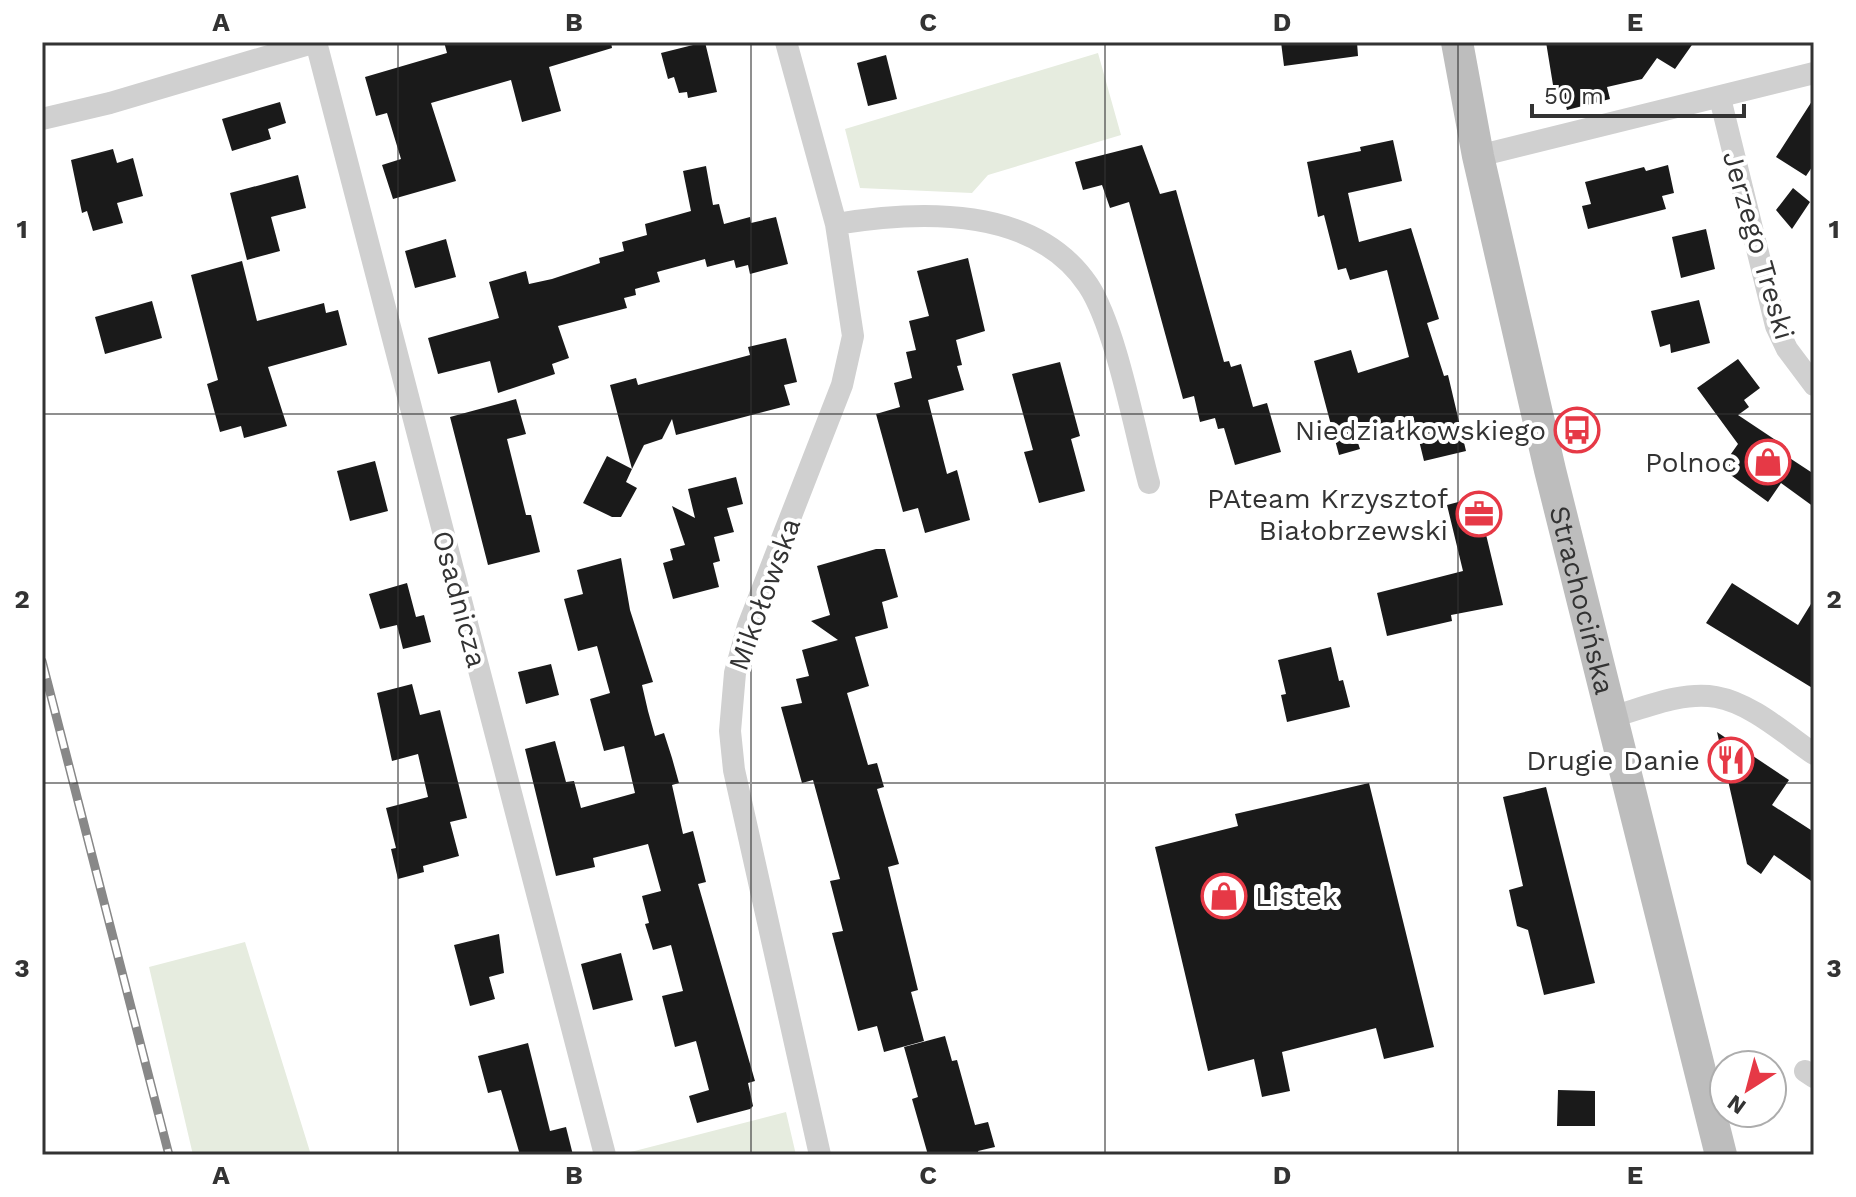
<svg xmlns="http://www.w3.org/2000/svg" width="1856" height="1197" font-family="'Work Sans',sans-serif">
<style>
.green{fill:#e6ecdf}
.building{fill:#1a1a1a}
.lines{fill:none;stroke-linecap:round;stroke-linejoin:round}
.street{stroke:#d0d0d0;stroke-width:22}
.secondary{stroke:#bdbdbd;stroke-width:32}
.rail-casing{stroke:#888;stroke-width:9}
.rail{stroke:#fff;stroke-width:6;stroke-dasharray:18;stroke-linecap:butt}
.grid{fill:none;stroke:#333;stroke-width:2;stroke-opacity:0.55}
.labels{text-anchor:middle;stroke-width:8;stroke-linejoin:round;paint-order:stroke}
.street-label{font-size:28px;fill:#333;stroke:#fff}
.poi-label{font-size:28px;fill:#333;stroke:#fff;text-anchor:end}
.neatline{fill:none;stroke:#333;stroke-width:3}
.grid-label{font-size:26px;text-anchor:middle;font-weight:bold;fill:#333}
</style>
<rect width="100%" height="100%" fill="#fff"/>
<path class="green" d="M1098,53L1121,135L988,175L972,193L860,188L845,129Z
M245,942L311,1155H193L149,967Z
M786,1112L796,1155H619Z"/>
<path class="building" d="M444,42H611L612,48L549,67L561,111L522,122L511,80L431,103L456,181L393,199L382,165L401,159L387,113L376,116L365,77L447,53Z
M705,42L717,92L688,98L687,92L679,93L674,77L668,79L661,53Z
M1281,42H1357L1358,56L1284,66Z
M1546,42H1694L1675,69L1657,58L1642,79L1607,87L1610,99L1567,110L1564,99L1554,91Z
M886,55L897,99L868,106L857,63Z
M1814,98V164L1806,176L1776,157Z
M280,102L286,123L268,129L271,139L232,151L222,119Z
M1393,140L1402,181L1348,193L1359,242L1411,228L1439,319L1427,323L1444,376L1448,375L1466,451L1424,461L1413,416L1355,434L1360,449L1339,455L1314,361L1351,350L1358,373L1409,357L1387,270L1350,280L1346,268L1338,270L1324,215L1318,217L1307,162L1361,151L1360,147Z
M1142,145L1160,194L1176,190L1224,362L1229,361L1231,367L1241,364L1253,407L1267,403L1281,452L1235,465L1224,428L1218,429L1215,418L1200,422L1194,396L1183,399L1129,202L1110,208L1102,185L1083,190L1075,162Z
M113,149L117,163L133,158L143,196L117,203L123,223L93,231L87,211L82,213L71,160Z
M1668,165L1674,193L1662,196L1666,209L1588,229L1582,206L1591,204L1585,182L1644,167L1646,171Z
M706,166L713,205L719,204L724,224L750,217L751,223L776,217L788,264L750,274L748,265L736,268L734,260L707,267L705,259L657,272L660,282L635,289L636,295L624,298L627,308L558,326L569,358L552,364L555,374L498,393L490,361L438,374L428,338L499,318L489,282L526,271L529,284L552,279L600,263L599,258L624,251L622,242L647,235L645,224L691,211L683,171Z
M298,175L306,208L271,217L280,251L247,260L230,193Z
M1793,188L1810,202L1792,229L1776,210Z
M1706,229L1715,269L1681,278L1672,237Z
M446,239L456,277L415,288L405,251Z
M968,258L985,331L956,340L962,365L957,366L964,390L928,400L947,474L957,470L970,520L925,533L918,508L903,512L876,414L900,407L894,383L912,378L906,352L916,350L909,321L929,316L917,271Z
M242,261L257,321L324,303L326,313L338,310L347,345L268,367L287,426L244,438L241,426L220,432L207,384L218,380L191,275Z
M1699,300L1710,343L1671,353L1670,344L1660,347L1651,311Z
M152,301L162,338L105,354L95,317Z
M786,338L797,382L784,385L790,405L676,435L672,419L662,439L644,445L632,469L610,385L636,378L638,385L750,355L748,347Z
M1738,359L1760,388L1744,400L1749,407L1738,415L1786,447L1782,453L1814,474V507L1781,483L1768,502L1721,468L1738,444L1697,388Z
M1060,362L1080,436L1071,439L1085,491L1039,503L1024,452L1033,450L1012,374Z
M516,399L526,434L507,439L526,515H531L540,552L488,565L450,417Z
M607,456L632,469L626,482L637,488L621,517H612L583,503Z
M375,461L388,511L350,521L337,471Z
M736,477L743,504L727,508L734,532L714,537L720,561L713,563L719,587L673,599L663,563L673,560L670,549L685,545L672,506L695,518L688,489Z
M1477,497L1503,605L1451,615L1452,621L1387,636L1377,593L1463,571L1447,505Z
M876,549H885L898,597L882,602L888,628L855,637L869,686L847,693L868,765L877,763L884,787L877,789L899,864L888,867L918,990L911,992L924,1041L884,1052L877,1026L858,1031L832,933L843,931L830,881L840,879L813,780L802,783L781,707L802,703L796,679L809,676L802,650L838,640L811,621L830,615L817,566Z
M621,558L630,610L653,682L642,685L648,711L655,736L664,733L672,758L679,783L672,785L683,834L693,831L706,882L698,884L755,1081L748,1083L753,1106L750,1109L697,1123L689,1096L709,1090L696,1041L675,1047L662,996L683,991L671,945L653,950L645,924L649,923L642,896L661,891L648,844L593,858L595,867L556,876L525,749L555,741L566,782L574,781L581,808L635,793L624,746L604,751L590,699L610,693L597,646L578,651L564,599L583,594L577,570Z
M407,583L416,617L424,615L431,642L403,649L397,625L380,629L369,594Z
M1732,583L1798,625L1814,599V689L1706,623Z
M1331,647L1339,681L1343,680L1350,707L1287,722L1281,695L1286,694L1278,660Z
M551,664L559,695L526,704L518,672Z
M412,684L420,715L440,710L467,818L450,822L459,856L423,866L424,872L398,879L391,849L396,848L386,808L428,797L418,754L392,761L377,693Z
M1717,732L1789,780L1772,805L1814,832V883L1774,855L1761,874L1747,864Z
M1369,783L1434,1047L1384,1059L1376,1028L1282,1052L1290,1091L1262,1097L1254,1059L1208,1071L1155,847L1238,826L1235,814Z
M1546,787L1595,983L1544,995L1528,930L1517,926L1509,890L1523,886L1503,797Z
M499,934L504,973L489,977L495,999L470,1006L454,945Z
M621,953L633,1000L593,1010L581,964Z
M945,1036L952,1061L957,1060L975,1125L988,1122L995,1147L978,1151L979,1155H928L912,1099L918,1097L904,1047Z
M528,1043L550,1131L566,1127L573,1155H520L501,1090L488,1093L478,1056Z
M1558,1090L1595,1091V1126H1557Z"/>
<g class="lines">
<path class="street" d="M316,42L605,1155
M786,42L836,224L853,336L842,385L748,626L735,673L730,731L734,770L820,1155
M1720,98L1776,326L1787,349L1814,385
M42,119L110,103L316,42
M1478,156L1814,73
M836,224C920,210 1034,205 1088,285C1116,327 1135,432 1149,483
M1612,717C1644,708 1682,691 1716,697C1751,703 1785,734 1814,754
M1805,1071L1814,1077"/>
<path class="secondary" id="s1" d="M1457,42L1478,156L1550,470L1721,1155"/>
<g class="rail-casing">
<path id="rail" d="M42,661L169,1155"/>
</g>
<use href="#rail" class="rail"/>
</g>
<path class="grid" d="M398,42V1155M751,42V1155M1105,42V1155M1458,42V1155M42,414H1814M42,783H1814"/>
<defs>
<g id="bus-ring" transform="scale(2.3)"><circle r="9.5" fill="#fff" stroke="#e63946" stroke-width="1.5"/><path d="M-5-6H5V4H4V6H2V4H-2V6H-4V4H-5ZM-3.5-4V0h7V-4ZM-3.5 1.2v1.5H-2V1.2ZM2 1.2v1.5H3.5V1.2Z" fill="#e63946"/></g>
<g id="shop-ring" transform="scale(2.3)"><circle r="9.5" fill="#fff" stroke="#e63946" stroke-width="1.5"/><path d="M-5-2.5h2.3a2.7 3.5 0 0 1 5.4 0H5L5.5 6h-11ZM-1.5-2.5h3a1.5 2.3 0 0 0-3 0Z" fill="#e63946"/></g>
<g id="office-ring" transform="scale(2.3)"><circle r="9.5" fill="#fff" stroke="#e63946" stroke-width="1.5"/><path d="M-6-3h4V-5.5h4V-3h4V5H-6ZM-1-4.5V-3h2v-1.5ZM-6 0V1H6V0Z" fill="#e63946"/></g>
<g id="restaurant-ring" transform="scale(2.3)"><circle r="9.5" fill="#fff" stroke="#e63946" stroke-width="1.5"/><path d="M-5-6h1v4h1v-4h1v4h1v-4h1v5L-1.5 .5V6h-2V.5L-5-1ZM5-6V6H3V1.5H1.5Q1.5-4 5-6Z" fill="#e63946"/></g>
</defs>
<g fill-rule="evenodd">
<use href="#bus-ring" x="1577" y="430"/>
<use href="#shop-ring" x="1768" y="462"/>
<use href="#office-ring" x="1479" y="514"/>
<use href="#restaurant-ring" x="1731" y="760"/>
<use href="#shop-ring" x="1224" y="896"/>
</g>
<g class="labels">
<g class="street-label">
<text transform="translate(1759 245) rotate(74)" y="10">Jerzego Treski</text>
<text transform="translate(764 594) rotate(-70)" y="10">Mikołowska</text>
<text transform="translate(460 599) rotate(75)" y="10">Osadnicza</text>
<text dy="10" stroke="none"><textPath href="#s1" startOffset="572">Strachocińska</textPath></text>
</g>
<g class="poi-label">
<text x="1546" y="440">Niedziałkowskiego</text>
<text x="1737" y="472">Polnoc</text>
<text x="1448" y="508">PAteam Krzysztof<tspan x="1448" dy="32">Białobrzewski</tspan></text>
<text x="1700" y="770">Drugie Danie</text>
<text x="1255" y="906" text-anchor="start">Listek</text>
</g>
</g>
<rect width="1856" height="1197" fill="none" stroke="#ffffff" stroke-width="88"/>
<g transform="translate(1748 1089) rotate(216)"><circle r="38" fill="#ffffff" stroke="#adadad" stroke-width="2"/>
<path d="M0-6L14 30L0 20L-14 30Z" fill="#e63946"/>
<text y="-12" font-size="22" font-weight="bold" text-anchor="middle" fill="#333333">N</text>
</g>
<path d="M1532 104v12h212v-12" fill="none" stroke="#333333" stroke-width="4"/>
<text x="1544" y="104" font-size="24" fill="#333333" stroke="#ffffff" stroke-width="6" paint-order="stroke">50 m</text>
<rect x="44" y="44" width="1768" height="1109" class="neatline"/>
<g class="grid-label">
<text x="221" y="31">A</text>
<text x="574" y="31">B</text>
<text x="928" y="31">C</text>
<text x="1282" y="31">D</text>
<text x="1635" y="31">E</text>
<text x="22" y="238">1</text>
<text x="1834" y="238">1</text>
<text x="22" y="608">2</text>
<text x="1834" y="608">2</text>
<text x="22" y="977">3</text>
<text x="1834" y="977">3</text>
<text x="221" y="1184">A</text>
<text x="574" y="1184">B</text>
<text x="928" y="1184">C</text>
<text x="1282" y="1184">D</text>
<text x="1635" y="1184">E</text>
</g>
</svg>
